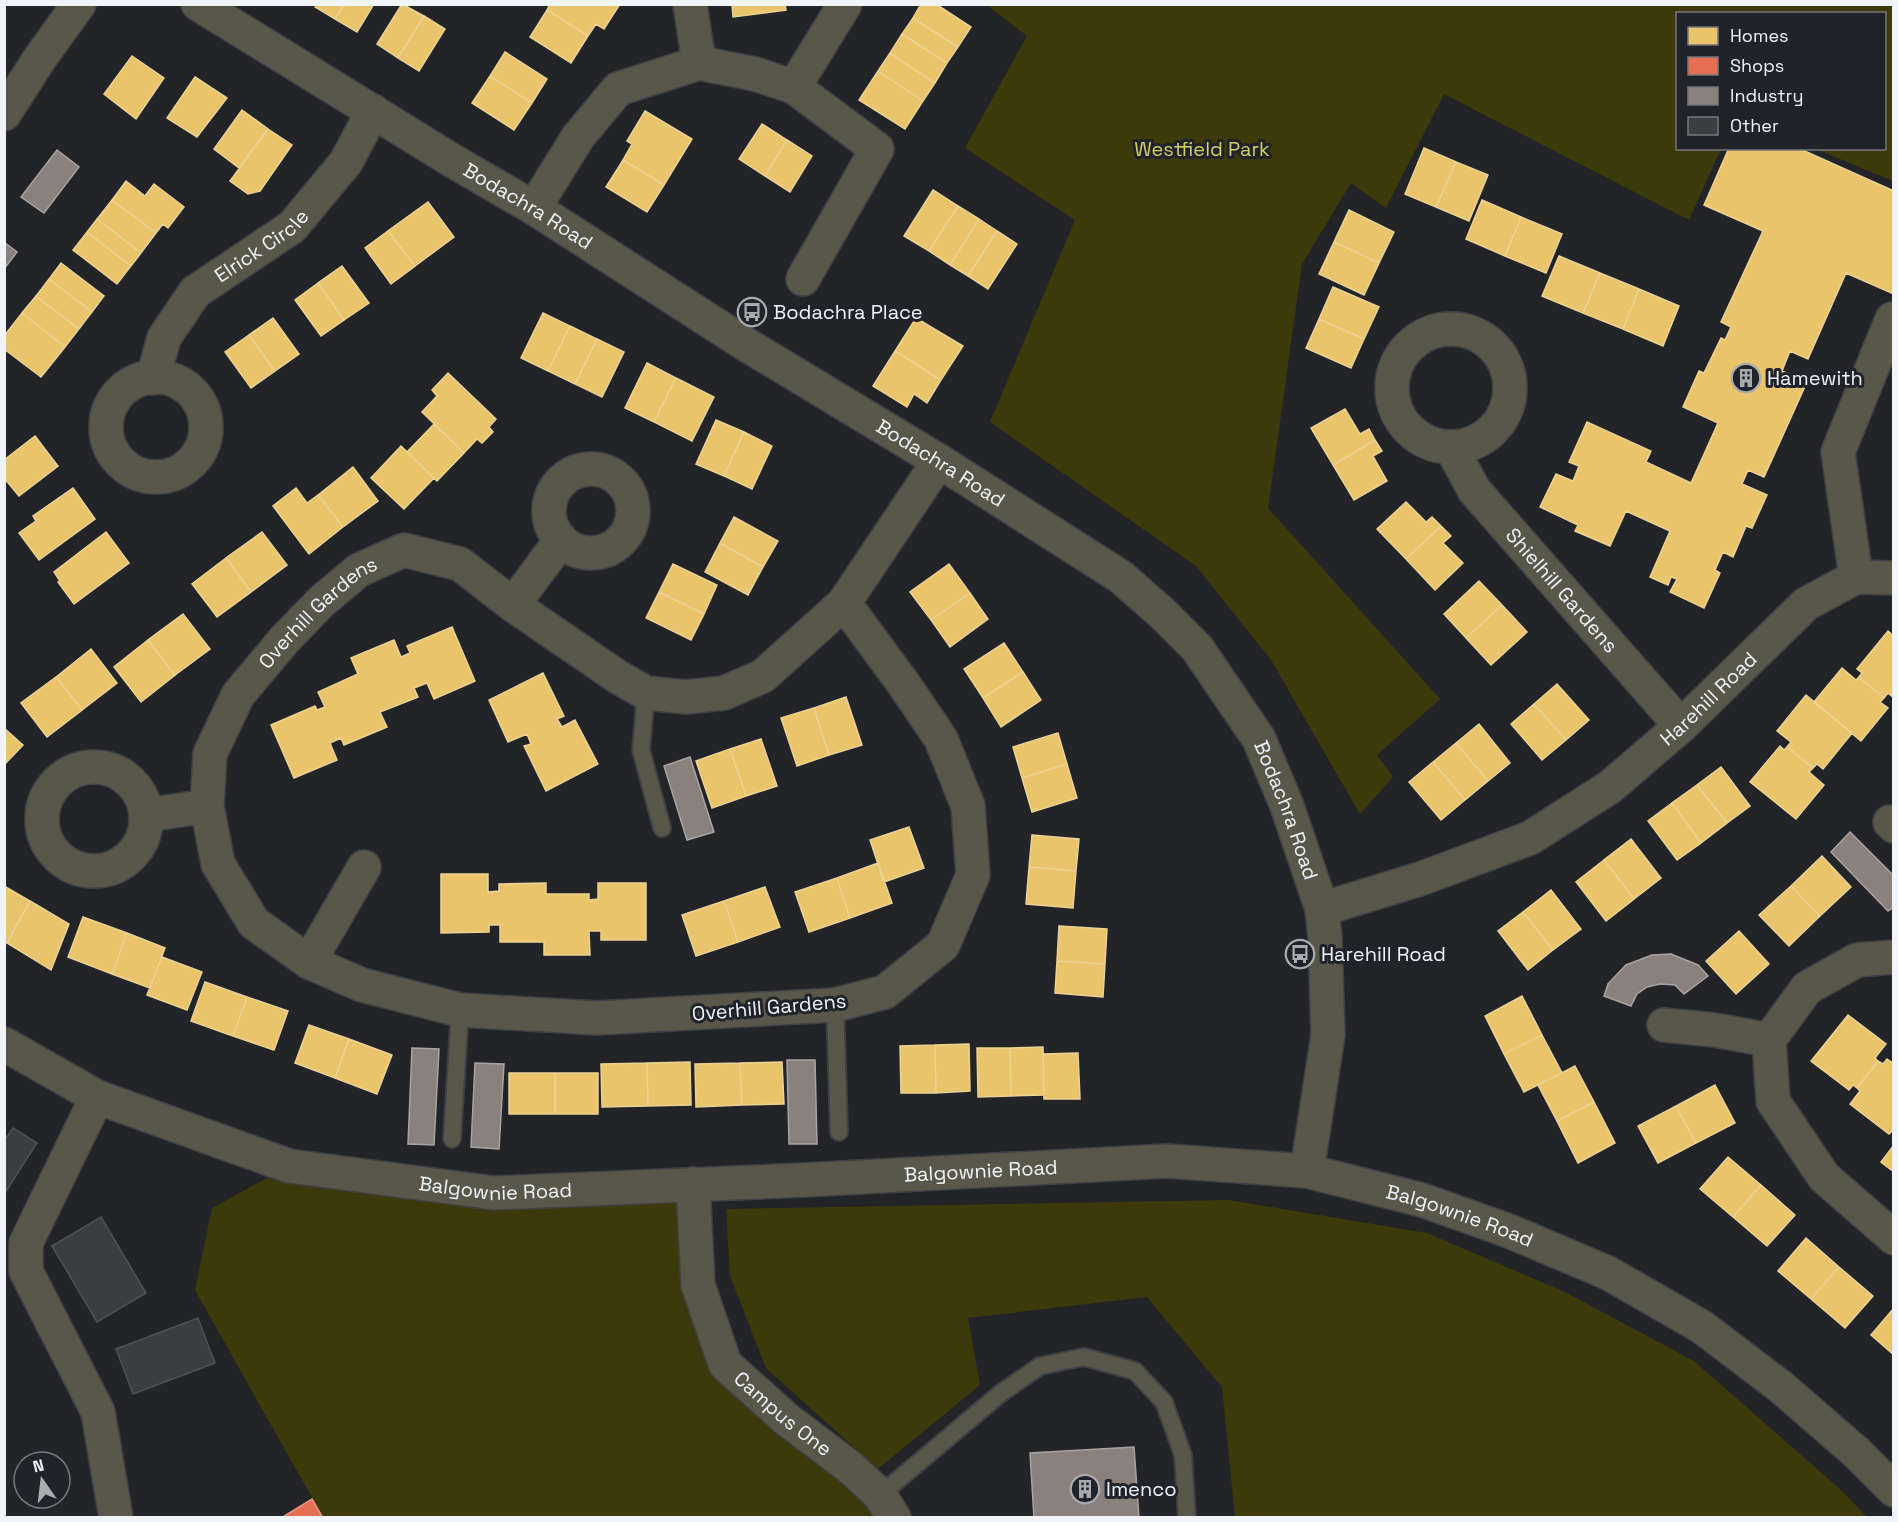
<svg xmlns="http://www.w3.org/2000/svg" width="1898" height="1522" font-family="'Space Grotesk',sans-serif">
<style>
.green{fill:#3c3a0b}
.homes{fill:#e9c46a;stroke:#ebd295;stroke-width:1.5}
.shops{fill:#e76f51;stroke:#ea9783;stroke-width:1.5}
.industry{fill:#8a817c;stroke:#a9a4a1;stroke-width:1.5}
.building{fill:#3c3e41;stroke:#4f5054;stroke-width:1.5}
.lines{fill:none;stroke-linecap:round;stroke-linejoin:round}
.service-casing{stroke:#404144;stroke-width:20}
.minor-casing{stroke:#404144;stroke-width:36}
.tertiary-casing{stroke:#404144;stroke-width:36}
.service{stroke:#58574a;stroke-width:16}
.minor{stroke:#58574a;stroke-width:33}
.tertiary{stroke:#58574a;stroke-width:33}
.labels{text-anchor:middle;stroke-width:6;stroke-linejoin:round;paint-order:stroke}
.park-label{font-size:20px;fill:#d2cf63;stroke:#20232a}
.street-label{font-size:20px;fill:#f1f4f8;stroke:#20232a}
.poi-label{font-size:20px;fill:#f1f4f8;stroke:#20232a;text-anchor:start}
</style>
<rect width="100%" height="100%" fill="#222428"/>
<path class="green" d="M987,5H1893V181L1816,149L1884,148V14H1678V148L1721,149L1689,220L1444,94L1386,208L1351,183L1302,264L1268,508L1440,699L1377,755L1393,777L1360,814L1271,660L1196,566L990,422L1075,220L965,148L1027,36Z
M289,1166L494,1193L693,1184L725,1364L894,1517H323L195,1290L212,1208Z
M1229,1200L1427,1233L1565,1292L1694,1361L1841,1490L1867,1517H1235L1222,1387L1147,1297L968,1318L980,1385L878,1469L766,1368L730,1276L726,1209Z"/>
<path class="homes" d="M316,4H344L335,19L315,7Z
M344,4H374L357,32L335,19Z
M402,4L424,16L398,58L377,44Z
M550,4H620L604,29L596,24L588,36L547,10Z
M732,4H785L786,10L733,17Z
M921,4H936L971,27L958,47L913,18Z
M547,10L588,36L571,63L530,37Z
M424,16L445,29L419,71L398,58Z
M913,18L958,47L947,63L902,34Z
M902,34L947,63L935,83L890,53Z
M505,52L547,79L532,103L490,76Z
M890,53L935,83L923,101L878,71Z
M132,56L164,78L136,119L104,94Z
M878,71L923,101L905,129L859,100Z
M490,76L532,103L514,130L472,103Z
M195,77L227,98L197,137L167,118Z
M242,110L268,129L239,168L214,149Z
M645,111L692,139L664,185L623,160L632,144L627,141Z
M762,124L787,140L765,176L739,159Z
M268,129L292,145L260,191L248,194L230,181Z
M787,140L812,156L790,192L765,176Z
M1424,148L1456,162L1436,207L1405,194Z
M1729,148H1798L1894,191V294L1846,273L1808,359L1790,351L1782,371L1807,382L1764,477L1748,470L1742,484L1767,495L1752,528L1746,526L1733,557L1723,552L1715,570L1720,573L1704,608L1670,592L1677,579L1671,577L1668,585L1650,577L1670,531L1626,511L1610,546L1575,531L1578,525L1540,507L1556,474L1573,481L1579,466L1569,462L1587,422L1651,451L1646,462L1691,483L1718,423L1683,407L1699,371L1704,373L1721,338L1725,340L1731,327L1721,322L1763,231L1704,205Z
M623,160L664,185L647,212L606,187Z
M1456,162L1488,175L1469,221L1436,207Z
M126,181L145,196L154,184L184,207L168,228L163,224L156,233L112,200Z
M933,190L958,206L929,251L904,236Z
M112,200L156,233L141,253L97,219Z
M1482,200L1521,217L1505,256L1466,239Z
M428,202L454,237L415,266L388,231Z
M958,206L979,219L950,265L929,251Z
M1349,210L1394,232L1379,263L1334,242Z
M1521,217L1562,234L1546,273L1505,256Z
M97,219L141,253L131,266L87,232Z
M979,219L997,231L968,276L950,265Z
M388,231L415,266L391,284L365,248Z
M997,231L1017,244L988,289L968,276Z
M87,232L131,266L117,284L73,250Z
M1334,242L1379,263L1364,295L1319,274Z
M1559,256L1600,273L1583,313L1542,296Z
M61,263L104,296L92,312L49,279Z
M342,266L369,303L344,320L318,283Z
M1600,273L1639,289L1623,329L1583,313Z
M49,279L92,312L79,329L36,296Z
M318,283L344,320L321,336L295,300Z
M1333,287L1379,307L1364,339L1319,319Z
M1639,289L1679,306L1663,346L1623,329Z
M36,296L79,329L65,347L22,313Z
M22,313L65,347L41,377L4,349V336Z
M543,313L570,326L548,371L521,358Z
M273,318L299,354L275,371L249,335Z
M916,318L963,346L941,380L895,351Z
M1319,319L1364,339L1351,368L1306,348Z
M570,326L597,339L575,384L548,371Z
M249,335L275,371L251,388L225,352Z
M597,339L624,352L602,397L575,384Z
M895,351L941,380L927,403L914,394L907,407L873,386Z
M647,363L676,378L654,422L625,408Z
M448,373L496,419L489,427L493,432L482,443L477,439L464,453L422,412L437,396L432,390Z
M676,378L714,397L692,441L654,422Z
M1345,409L1360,434L1369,429L1375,440L1333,465L1311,428Z
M716,420L744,432L724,476L696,464Z
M434,424L464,453L437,481L407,452Z
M744,432L772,446L752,489L724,476Z
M35,436L58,466L19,496L4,478V460Z
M1375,440L1382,451L1373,456L1387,481L1354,500L1333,465Z
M401,446L434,478L404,509L371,478Z
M353,467L378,501L343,527L318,495Z
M73,488L95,519L39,560L19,533L36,521L33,516Z
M296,488L307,503L318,495L343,527L309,554L273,506Z
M1406,502L1426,522L1432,517L1441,526L1406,559L1377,529Z
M734,517L778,541L763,567L720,543Z
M1441,526L1451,536L1443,543L1463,563L1435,590L1406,559Z
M106,532L129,563L74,604L58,582L60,581L54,572Z
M262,532L287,565L251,592L226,558Z
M720,543L763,567L748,595L705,572Z
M226,558L251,592L217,617L192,584Z
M673,564L717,585L704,614L659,592Z
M949,564L970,593L931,620L910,592Z
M1479,581L1502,605L1466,638L1444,614Z
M659,592L704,614L691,640L646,618Z
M970,593L988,619L950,647L931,620Z
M1502,605L1527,632L1491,665L1466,638Z
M183,614L210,649L175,675L148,640Z
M452,627L475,681L434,699L427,683L414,688L418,697L380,712L387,727L344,745L341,738L330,743L337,760L294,778L271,725L315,706L317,710L325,707L318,692L358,674L351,658L394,640L401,657L410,653L407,646Z
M1888,631L1894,636V698L1888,693L1884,698L1859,677L1862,673L1857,669Z
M148,640L175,675L141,702L114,667Z
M1004,643L1023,672L983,698L964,669Z
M91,649L117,683L82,710L56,677Z
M1842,668L1856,680L1859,677L1884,698L1880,702L1888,708L1861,741L1814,702Z
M1023,672L1041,700L1001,727L983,698Z
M543,673L564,716L557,719L562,727L575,720L598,764L546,791L524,746L531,744L527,734L508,742L489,700Z
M56,677L82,710L47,737L21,703Z
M1557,684L1589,720L1566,740L1534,704Z
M1806,695L1852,733L1823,769L1817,764L1813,768L1787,747L1791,742L1777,731Z
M846,697L862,745L829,755L814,708Z
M1534,704L1566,740L1542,760L1511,724Z
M814,708L829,755L797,766L781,718Z
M1479,724L1510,763L1488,781L1456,743Z
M4,728L23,745L4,765Z
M1058,733L1067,764L1022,778L1013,747Z
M761,739L777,786L746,796L730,749Z
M1456,743L1488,781L1465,800L1433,762Z
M1780,746L1784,750L1787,747L1813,768L1809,772L1824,785L1796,819L1750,782Z
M730,749L746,796L712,808L696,761Z
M1433,762L1465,800L1441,820L1409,782Z
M1067,764L1077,798L1032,812L1022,778Z
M1721,767L1750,806L1727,823L1697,785Z
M1697,785L1727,823L1701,843L1672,803Z
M1672,803L1701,843L1677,860L1648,821Z
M909,827L924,868L884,882L870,840Z
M1032,835L1079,839L1076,871L1029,867Z
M1631,839L1661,878L1634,899L1604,860Z
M1822,856L1851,887L1820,916L1791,886Z
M1604,860L1634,899L1606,921L1576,882Z
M878,863L892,903L850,918L837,878Z
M1029,867L1076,871L1073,908L1026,904Z
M441,874H488V892L499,891V884L546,883V894H589V900L598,899V883H646V940H601V931H589L590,955H544V942H500V925H489V932L441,933Z
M837,878L850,918L809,932L795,892Z
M4,886L30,901L7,943L4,942Z
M1791,886L1820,916L1789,946L1759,915Z
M765,887L780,927L738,942L724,901Z
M1551,890L1581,929L1553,950L1523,912Z
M30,901L69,924L51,970L7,943Z
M724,901L738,942L696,956L682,915Z
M1523,912L1553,950L1528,970L1498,931Z
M83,917L127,933L112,974L68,957Z
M1059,926L1107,929L1105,964L1057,961Z
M1739,931L1769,964L1736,994L1706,961Z
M127,933L165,948L150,988L112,974Z
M162,957L202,972L187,1010L147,995Z
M1057,961L1105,964L1103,997L1055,993Z
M205,982L247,997L233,1036L191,1021Z
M1522,996L1542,1035L1504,1054L1485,1016Z
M247,997L288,1011L274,1050L233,1036Z
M1848,1015L1886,1044L1875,1058L1878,1061L1857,1088L1853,1085L1849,1090L1811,1061Z
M309,1025L349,1039L335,1078L295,1063Z
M1542,1035L1562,1073L1524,1092L1504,1054Z
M349,1039L392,1055L377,1094L335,1078Z
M969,1044L970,1091L936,1093L935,1045Z
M935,1045L936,1093H901L900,1046Z
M1043,1047L1044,1095L1011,1096L1010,1048Z
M977,1048H1010L1011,1096L978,1097Z
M1078,1053L1080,1099H1044L1043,1054Z
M1887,1059L1894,1064V1129L1889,1134L1850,1104L1860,1091L1857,1088L1878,1061L1883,1064Z
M690,1062L691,1105L648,1106L647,1063Z
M782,1062L784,1104L742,1105L740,1063Z
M647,1063L648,1106L602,1107L601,1064Z
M740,1063L742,1105L696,1107L695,1064Z
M1575,1066L1594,1102L1557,1121L1538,1085Z
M509,1073H555V1114H509Z
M555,1073H598V1114H555Z
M1715,1085L1735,1123L1696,1143L1676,1106Z
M1594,1102L1615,1143L1578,1163L1557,1121Z
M1676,1106L1696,1143L1658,1163L1638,1126Z
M1894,1145V1172L1881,1162Z
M1728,1157L1761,1185L1733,1217L1700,1189Z
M1761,1185L1795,1215L1767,1246L1733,1217Z
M1806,1238L1839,1267L1811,1299L1778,1271Z
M1839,1267L1873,1296L1845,1328L1811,1299Z
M1894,1308V1355L1871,1335Z"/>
<path class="shops" d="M312,1499L323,1518H281Z"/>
<path class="industry" d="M57,150L79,167L44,213L21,197Z
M4,242L17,252L4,269Z
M690,757L714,832L687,840L664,766Z
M1850,832L1894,876V907L1888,911L1831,852Z
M1671,954L1698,965L1708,976L1684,994L1675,985L1660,984L1647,987L1637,994L1631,1006L1604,996L1608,984L1626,965L1652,955Z
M412,1048L439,1049L434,1145L408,1144Z
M787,1060H815L817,1144H789Z
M475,1063L504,1064L499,1149L471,1147Z
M1134,1447L1139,1518H1034L1030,1453Z"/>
<path class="building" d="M13,1128L37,1143L5,1193L4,1135L7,1137Z
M101,1217L146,1293L97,1322L52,1246Z
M198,1318L215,1363L133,1394L116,1349Z"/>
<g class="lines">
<g class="service-casing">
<path id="service" d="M646,693L641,750L662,828
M835,1005L839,1132
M452,1139L460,1010
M880,1495L1001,1393L1040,1366L1084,1357L1135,1371L1164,1402L1183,1455L1187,1518"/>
</g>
<g class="minor-casing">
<g id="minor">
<path id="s1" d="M198,4L453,161L534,208L747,345L939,461L1121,577L1163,614L1197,648L1259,739L1287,806L1322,909L1325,938L1328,1035L1307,1171"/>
<path d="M690,4L699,63"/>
<path d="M794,87L845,4"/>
<path d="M4,114L40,58L79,4"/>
<path d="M534,208L578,137L618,89L699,63L755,74L794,87L877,149L803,279"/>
<circle cx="1451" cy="388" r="59"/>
<circle cx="156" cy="427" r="50"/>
<path id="s2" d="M153,378L164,338L195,292L292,227L346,162L373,111"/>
<path id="s3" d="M1451,447L1474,490L1681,726"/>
<circle cx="591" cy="511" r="42"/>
<path d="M1856,577L1838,452L1892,319"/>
<path id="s4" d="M844,603L903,683L941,739L968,806L973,875L943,945L885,992L835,1005L597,1018L460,1010L362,985L309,962L254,923L218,864L207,806L210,754L238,695L285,639L322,601L359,570L404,550L460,564L513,605L618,677L646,693L686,697L724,693L763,676L844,603L939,461"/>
<path d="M513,605L561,540"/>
<circle cx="94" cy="819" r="52"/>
<path d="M147,815L207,806"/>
<path d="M1890,822L1894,826"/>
<path id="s5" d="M1322,909L1420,879L1530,838L1610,787L1681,726L1806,604L1856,577L1894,578"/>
<path d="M1894,957L1857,960L1807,988L1769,1040L1773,1101L1824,1177L1894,1238"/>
<path d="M309,962L364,867"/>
<path d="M1664,1025L1715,1030L1769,1040"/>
<path d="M97,1097L26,1243V1271L98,1412L116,1518"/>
<path id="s6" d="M693,1184L698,1285L725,1364L785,1418L851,1468L880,1495L894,1518"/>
</g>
</g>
<g class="tertiary-casing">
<g id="tertiary">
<path id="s7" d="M4,1044L97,1097L289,1166L494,1193L804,1180L1167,1161L1307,1171L1422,1200L1509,1231L1608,1273L1702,1327L1781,1387L1856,1452L1894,1490"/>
</g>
</g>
<use href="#service" class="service"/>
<use href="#minor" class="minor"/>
<use href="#tertiary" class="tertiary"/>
</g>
<defs>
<g id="bus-ring" transform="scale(1.5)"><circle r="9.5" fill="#20232a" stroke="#a9abaf" stroke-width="1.5"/><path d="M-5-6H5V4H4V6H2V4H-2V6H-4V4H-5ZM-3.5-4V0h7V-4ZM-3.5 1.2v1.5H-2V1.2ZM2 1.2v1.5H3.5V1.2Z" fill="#a9abaf"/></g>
<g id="building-ring" transform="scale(1.5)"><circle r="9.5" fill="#20232a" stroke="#a9abaf" stroke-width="1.5"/><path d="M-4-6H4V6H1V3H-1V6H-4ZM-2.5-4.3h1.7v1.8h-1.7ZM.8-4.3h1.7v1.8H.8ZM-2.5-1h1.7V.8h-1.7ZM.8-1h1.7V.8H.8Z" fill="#a9abaf"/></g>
</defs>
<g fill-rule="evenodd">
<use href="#bus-ring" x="752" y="312"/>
<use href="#building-ring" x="1746" y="378"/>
<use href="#bus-ring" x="1300" y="954"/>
<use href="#building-ring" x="1085" y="1489"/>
</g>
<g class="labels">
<g class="park-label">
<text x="1202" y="156">Westfield Park</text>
</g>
<g class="street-label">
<text dy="7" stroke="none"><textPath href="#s1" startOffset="387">Bodachra Road</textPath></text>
<text dy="7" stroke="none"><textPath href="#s2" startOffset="178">Elrick Circle</textPath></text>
<text dy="7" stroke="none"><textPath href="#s1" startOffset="873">Bodachra Road</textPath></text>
<text dy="7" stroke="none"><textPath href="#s3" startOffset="182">Shielhill Gardens</textPath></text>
<text dy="7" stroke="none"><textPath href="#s4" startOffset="1474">Overhill Gardens</textPath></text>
<text dy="7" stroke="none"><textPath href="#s5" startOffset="447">Harehill Road</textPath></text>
<text dy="7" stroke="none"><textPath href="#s1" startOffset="1377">Bodachra Road</textPath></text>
<text transform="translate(769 1007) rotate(-5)" y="7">Overhill Gardens</text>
<text dy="7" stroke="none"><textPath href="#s7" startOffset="1005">Balgownie Road</textPath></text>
<text dy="7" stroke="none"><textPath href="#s7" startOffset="519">Balgownie Road</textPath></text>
<text dy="7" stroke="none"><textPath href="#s7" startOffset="1491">Balgownie Road</textPath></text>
<text dy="7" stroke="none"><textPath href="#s6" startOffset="261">Campus One</textPath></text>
</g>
<g class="poi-label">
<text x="773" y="319">Bodachra Place</text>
<text x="1767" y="385">Hamewith</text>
<text x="1321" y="961">Harehill Road</text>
<text x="1106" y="1496">Imenco</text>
</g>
</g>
<rect width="1898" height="1522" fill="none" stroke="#f1f4f8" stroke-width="12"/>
<rect x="1676" y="12" width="210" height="138" fill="#20232a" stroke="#74777c" stroke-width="1.5"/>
<rect x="1688" y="27" width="30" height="18" fill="#e9c46a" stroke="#74777c" stroke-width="1.5"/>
<text x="1730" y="42" font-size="18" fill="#f1f4f8">Homes</text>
<rect x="1688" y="57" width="30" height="18" fill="#e76f51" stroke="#74777c" stroke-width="1.5"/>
<text x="1730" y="72" font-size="18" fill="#f1f4f8">Shops</text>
<rect x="1688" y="87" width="30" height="18" fill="#8a817c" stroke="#74777c" stroke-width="1.5"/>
<text x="1730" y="102" font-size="18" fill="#f1f4f8">Industry</text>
<rect x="1688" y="117" width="30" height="18" fill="#3c3e41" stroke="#74777c" stroke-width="1.5"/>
<text x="1730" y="132" font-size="18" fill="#f1f4f8">Other</text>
<g transform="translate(42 1480) rotate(346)"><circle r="28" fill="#20232a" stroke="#74777c" stroke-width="1.5"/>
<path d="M0-4.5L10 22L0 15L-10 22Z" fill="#a9abaf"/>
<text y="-9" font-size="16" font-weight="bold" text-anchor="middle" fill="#f1f4f8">N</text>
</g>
</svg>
